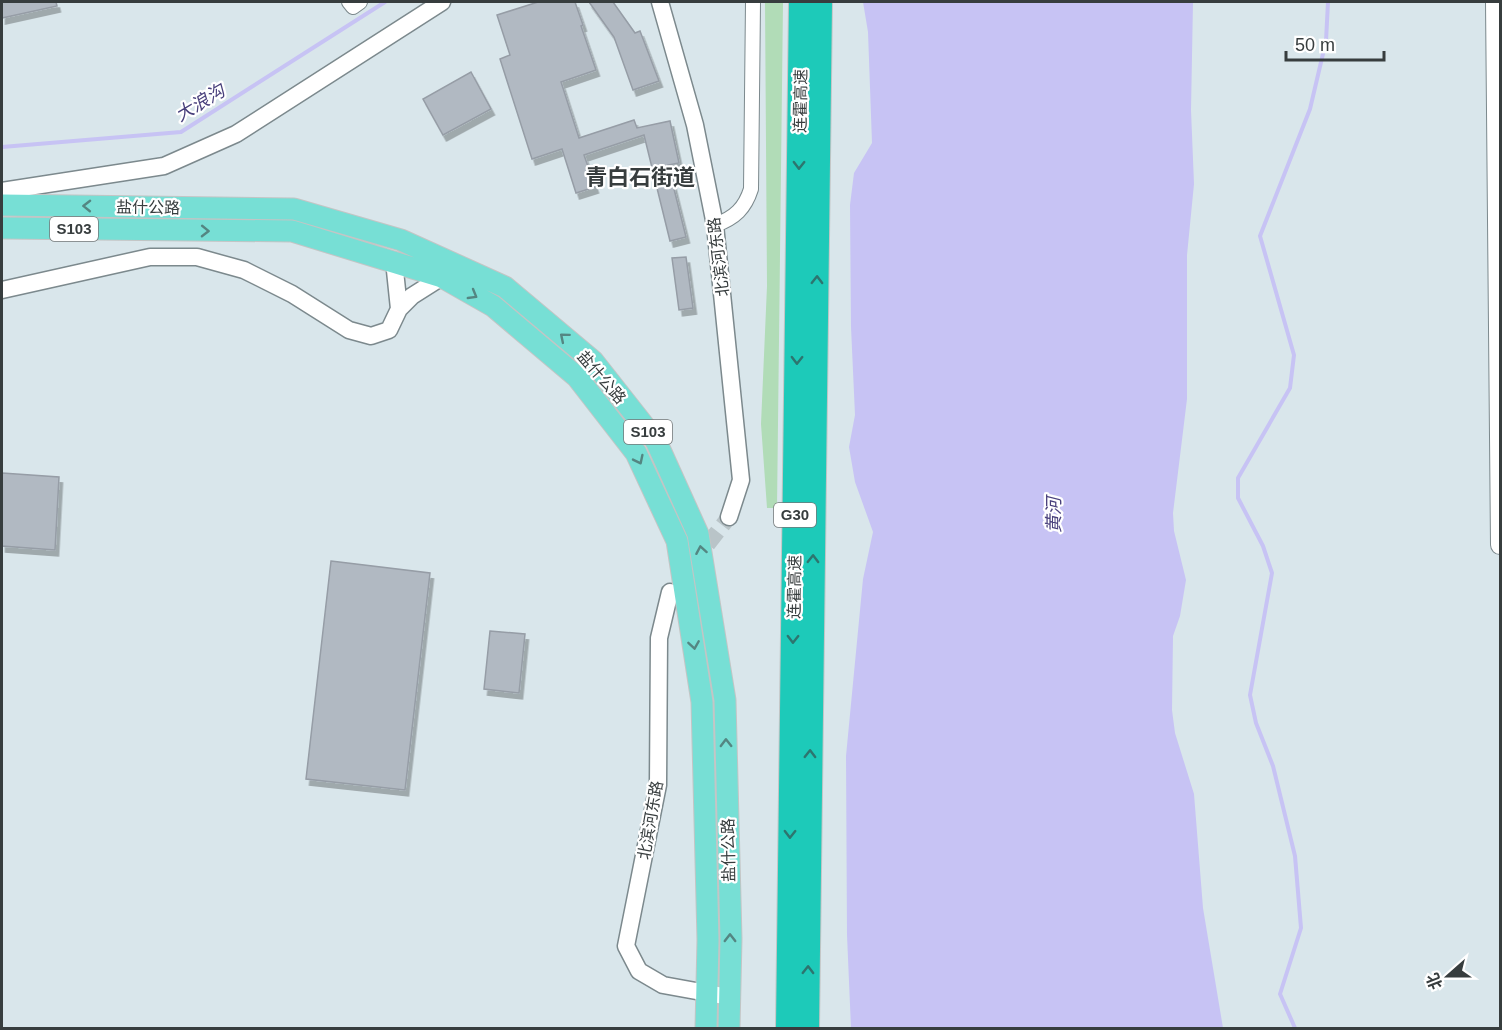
<svg xmlns="http://www.w3.org/2000/svg" width="1502" height="1030" font-family="Arial,'Noto Sans SC',sans-serif">
<style>
.green{fill:#b1dcb7}
.water{fill:#c7c3f4}
.lines{fill:none;stroke-linecap:round;stroke-linejoin:round}
.stream{stroke:#c7c3f4;stroke-width:4}
.building{fill:#b1b9c2;stroke:#969da6;stroke-width:1.5;filter:url(#shadow)}
.tertiary-tunnel{stroke:#b9c4c8;stroke-width:16;stroke-dasharray:16 8;stroke-linecap:butt}
.minor-casing{stroke:#7c898d;stroke-width:16}
.tertiary-casing{stroke:#7c898d;stroke-width:19}
.secondary-casing{stroke:#7c898d;stroke-width:20}
.primary-casing{stroke:#c3c5c5;stroke-width:23}
.motorway-casing{stroke:#c3c5c5;stroke-width:26}
.minor{stroke:#fff;stroke-width:14}
.tertiary{stroke:#fff;stroke-width:16}
.secondary{stroke:#fff;stroke-width:18}
.primary{stroke:#77dfd5;stroke-width:21}
.motorway{stroke:#1dcab9;stroke-width:24}
.oneway{stroke:#2d756f}
.oneway2{stroke:#548682}
.labels{text-anchor:middle;stroke-width:4.5;stroke-linejoin:round;paint-order:stroke}
.shield{fill:#fff;stroke:#737778;stroke-width:1.5}
.shield-label{font-size:15px;font-weight:bold;fill:#373d3e}
.street-label{font-size:16px;fill:#373d3e;stroke:#fff}
.water-label{font-size:18px;font-style:italic;fill:#49407c;stroke:#fff}
.district-label{font-size:22px;font-weight:bold;fill:#373d3e;stroke:#fff}
</style>
<defs>
<filter id="shadow"><feDropShadow dx="3.5" dy="6" stdDeviation="0" flood-color="#0004"/></filter>
</defs>
<rect width="100%" height="100%" fill="#d9e6eb"/>
<path class="green" d="M765,2H783L777,508H767L761,424L767,286Z"/>
<path class="water" d="M863,2H1193L1191,110L1194,184L1187,255V399L1173,513L1174,531L1186,580L1180,616L1173,636L1172,710L1175,733L1194,794L1203,908L1223,1028H851L847,935L846,756L863,579L873,532L855,482L849,447L855,415L851,327L850,205L854,173L872,143L868,32Z"/>
<g class="lines">
<path class="stream" d="M2,147L181,132L385,2
M1295,1028L1280,994L1301,928L1295,856L1273,766L1256,723L1250,695L1272,573L1263,546L1238,498V478L1290,388L1294,355L1260,236L1310,109L1326,41L1328,2"/>
</g>
<path class="building" d="M2,2H56L57,6L2,18Z
M538,2H575L583,25L581,26L596,70L561,82L579,138L634,120L637,128L670,121L679,163L668,165L686,237L670,241L644,135L584,155L595,187L576,193L562,149L532,159L500,59L510,55L497,15Z
M589,2H613L635,33L640,31L659,81L633,90L614,37Z
M471,72L491,109L443,135L423,99Z
M686,257L693,308L679,310L672,258Z
M2,473L59,477L55,550L2,546Z
M331,561L430,573L405,790L306,779Z
M490,631L525,634L519,693L484,689Z"/>
<g class="lines">
<path class="tertiary-tunnel" d="M678,582L729,517"/>
<g class="minor-casing">
<path id="minor" d="M349,2L353,7L360,2
M715,225C735,218 745,208 751,189L753,2"/>
</g>
<g class="tertiary-casing">
<path id="tertiary" d="M660,2L695,125L715,225L741,480L729,517
M2,191L164,166L236,134L442,2
M394,261L399,309L412,296L442,277
M2,290L150,257H197L244,270L292,294L349,330L371,336L389,330L399,309
M670,592L659,638L658,785L626,946L639,971L663,985L729,997"/>
</g>
<g class="secondary-casing">
<path id="secondary" d="M1495,2L1500,545"/>
</g>
<g class="primary-casing">
<path id="primary" d="M2,205L294,209L401,240L505,287L593,361L656,441L698,534L725,700L731,939L729,1028
M2,228L292,231L442,277L493,306L577,377L636,453L677,541L702,702L708,940L706,1028"/>
</g>
<g class="motorway-casing">
<path id="motorway" d="M788,1028L801,2
M807,1028L820,2"/>
</g>
<use href="#minor" class="minor"/>
<use href="#tertiary" class="tertiary"/>
<use href="#secondary" class="secondary"/>
<use href="#primary" class="primary"/>
<use href="#motorway" class="motorway"/>
</g>
<defs><path id="oneway-chevron" d="M-2-3.5L2.5 0L-2 3.5" fill="none" stroke-width="1.6" stroke-linecap="round" stroke-linejoin="round" transform="scale(1.5)"/></defs>
<g class="oneway">
<use href="#oneway-chevron" transform="translate(799 165) rotate(91)"/>
<use href="#oneway-chevron" transform="translate(817 280) rotate(-89)"/>
<use href="#oneway-chevron" transform="translate(797 360) rotate(91)"/>
<use href="#oneway-chevron" transform="translate(813 559) rotate(-89)"/>
<use href="#oneway-chevron" transform="translate(793 639) rotate(91)"/>
<use href="#oneway-chevron" transform="translate(810 754) rotate(-89)"/>
<use href="#oneway-chevron" transform="translate(790 834) rotate(91)"/>
<use href="#oneway-chevron" transform="translate(808 970) rotate(-89)"/>
</g>
<g class="oneway2">
<use href="#oneway-chevron" transform="translate(87 206) rotate(-179)"/>
<use href="#oneway-chevron" transform="translate(205 231) rotate(1)"/>
<use href="#oneway-chevron" transform="translate(473 295) rotate(30)"/>
<use href="#oneway-chevron" transform="translate(564 337) rotate(-140)"/>
<use href="#oneway-chevron" transform="translate(639 460) rotate(64)"/>
<use href="#oneway-chevron" transform="translate(701 550) rotate(-100)"/>
<use href="#oneway-chevron" transform="translate(694 645) rotate(81)"/>
<use href="#oneway-chevron" transform="translate(726 743) rotate(-91)"/>
<use href="#oneway-chevron" transform="translate(730 938) rotate(-90)"/>
</g>
<g class="labels">
<g class="shield">
<rect x="50" y="217" width="48" height="24" rx="4.5"/>
<rect x="624" y="420" width="48" height="24" rx="4.5"/>
<rect x="774" y="503" width="42" height="24" rx="4.5"/>
</g>
<g class="shield-label">
<text x="74" y="234">S103</text>
<text x="648" y="437">S103</text>
<text x="795" y="520">G30</text>
</g>
<g class="street-label">
<text transform="translate(800 101) rotate(-89)" y="6">连霍高速</text>
<text transform="translate(148 207) rotate(1)" y="6">盐什公路</text>
<text transform="translate(718 257) rotate(-97)" y="6">北滨河东路</text>
<text transform="translate(602 377) rotate(49)" y="6">盐什公路</text>
<text transform="translate(794 587) rotate(-89)" y="6">连霍高速</text>
<text transform="translate(650 820) rotate(-80)" y="6">北滨河东路</text>
<text transform="translate(728 850) rotate(-91)" y="6">盐什公路</text>
</g>
<g class="water-label">
<text transform="translate(200 103) rotate(-31)" y="6">大浪沟</text>
<text transform="translate(1054 515) rotate(-90)" y="6">黄河</text>
</g>
<g class="district-label">
<text x="640" y="185">青白石街道</text>
</g>
</g>
<rect width="1502" height="1030" fill="none" stroke="#373d3e" stroke-width="6"/>
<g transform="translate(1448 976) rotate(249)" stroke="#ffffff" stroke-width="4.5" paint-order="stroke">
<path d="M0-4.5L10 22L0 15L-10 22Z" fill="#373d3e"/>
<text y="-9" font-size="16" font-weight="bold" text-anchor="middle" fill="#373d3e">北</text>
</g>
<path d="M1286 51v9h98v-9" fill="none" stroke="#373d3e" stroke-width="3"/>
<text x="1295" y="51" font-size="18" fill="#373d3e" stroke="#ffffff" stroke-width="4.5" paint-order="stroke">50 m</text>
</svg>
